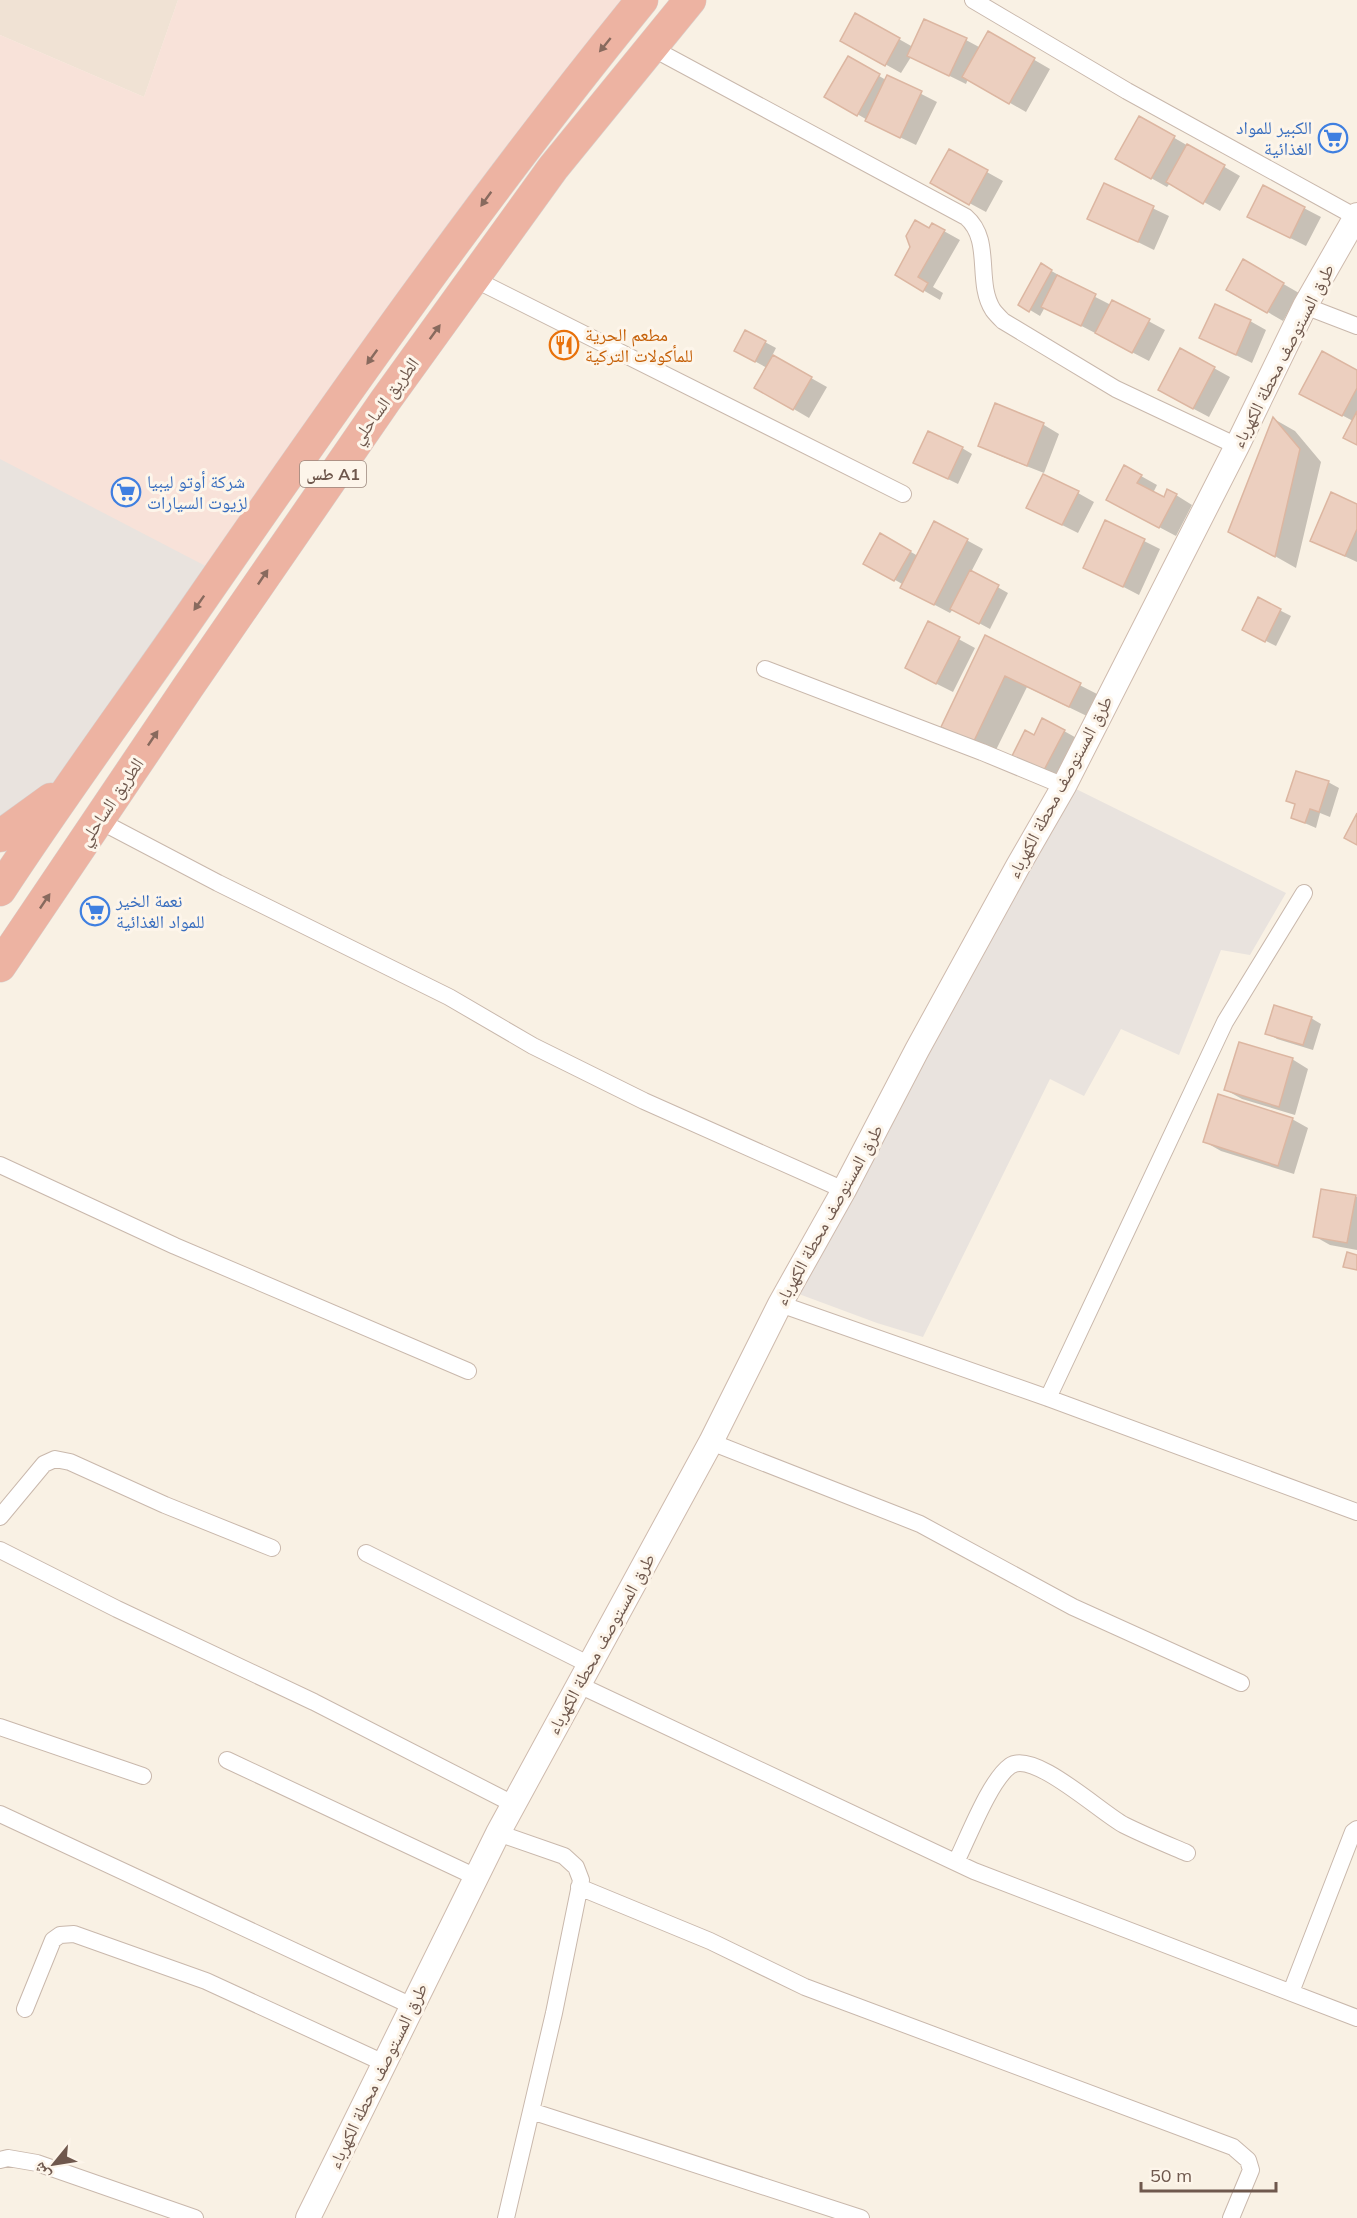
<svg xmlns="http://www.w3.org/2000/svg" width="1357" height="2218" font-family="Mulish,'Noto Naskh Arabic',sans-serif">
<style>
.residential{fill:#f0e2d4}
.commercial{fill:#f8e2d9}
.industrial{fill:#e9e3de}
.shadow{fill:#0003}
.building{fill:#eccfbf;stroke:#dcb6a1;stroke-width:1.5}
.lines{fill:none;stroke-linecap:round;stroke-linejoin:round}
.street-casing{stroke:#c9b8ac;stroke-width:18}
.secondary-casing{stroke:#cebaad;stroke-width:26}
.highway-casing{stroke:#d7d0cd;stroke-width:33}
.street{stroke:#fff;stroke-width:16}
.secondary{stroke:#fff;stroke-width:24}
.highway{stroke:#edb3a2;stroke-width:32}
.oneway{fill:#886a5e}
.labels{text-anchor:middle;stroke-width:6;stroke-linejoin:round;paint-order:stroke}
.shield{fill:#fdf5ea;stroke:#9a877c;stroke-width:1.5}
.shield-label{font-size:16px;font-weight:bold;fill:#6f584d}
.shop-label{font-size:18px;fill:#366cbe;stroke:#fdf5ea;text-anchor:start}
.food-label{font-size:18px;fill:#c56008;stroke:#fdf5ea;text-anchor:start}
.street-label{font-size:18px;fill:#6f584d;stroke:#fdf5ea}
</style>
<rect width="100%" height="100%" fill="#f9f1e4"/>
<path class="residential" d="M0,0H178L144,97L0,35Z"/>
<path class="commercial" d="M178,0H642L0,836V35L144,97Z"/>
<path class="industrial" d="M0,459L219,573L69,786L0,836Z
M1068,785L1286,893L1250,955L1221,950L1179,1055L1121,1029L1084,1096L1050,1079L923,1337L877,1323L780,1287Z"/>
<path class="shadow" d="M856,15L913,47L966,40L979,47L988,33L1050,69L1026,112L968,79L966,84L911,57L901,73L842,40Z
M848,58L886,80L888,77L937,102L916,145L883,129L826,96Z
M1140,118L1240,176L1220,211L1170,183L1167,187L1117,159Z
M949,151L1003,181L986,212L932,183Z
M1104,185L1169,216L1154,250L1089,218Z
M1263,187L1321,217L1306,246L1249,217Z
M933,225L960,240L933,287L943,293L940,300L897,275L912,247Z
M1244,261L1299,293L1283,321L1228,289Z
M1041,265L1062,277L1060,279L1111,305L1113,302L1165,330L1149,361L1045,307L1040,316L1020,304Z
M1250,321L1266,330L1252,363L1201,338Z
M746,332L776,348L772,356L827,387L809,418L756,387L767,368L736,351Z
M1181,350L1230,377L1209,417L1175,399Z
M1357,371V444L1353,421L1317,402Z
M996,405L1044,425L1059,434L1044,473L996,454L980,445Z
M1274,419L1295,431L1321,462L1296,568L1252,543Z
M962,448L972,454L958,484L925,468Z
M1141,476L1157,485L1153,493L1164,499L1176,495L1192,505L1176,536L1108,500Z
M1078,493L1094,502L1078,533L1044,516Z
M1357,505V562L1312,541Z
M1106,522L1160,549L1139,595L1085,567Z
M935,523L983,549L971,572L1008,593L990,629L953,609L950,613L918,596L904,585L865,563L881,535L918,556Z
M1258,599L1291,616L1276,646L1254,635Z
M929,623L975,648L953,692L923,677Z
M985,637L1101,696L1091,718L1027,687L994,754L943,726Z
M1064,731L1080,740L1059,780L1029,764L1034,737Z
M1328,782L1339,788L1330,817L1320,813L1316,828L1293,818L1296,805L1288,800Z
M1311,1018L1321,1024L1313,1050L1277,1039L1267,1033Z
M1292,1059L1308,1069L1295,1115L1242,1099L1226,1090Z
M1292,1119L1308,1128L1294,1174L1221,1151L1205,1142Z
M1355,1196L1357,1197V1250L1330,1245L1314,1236Z"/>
<path class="building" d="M855,13L900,38L885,66L840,41Z
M924,19L967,38L949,76L907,56Z
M988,31L1035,58L1009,104L962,77Z
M848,56L880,74L857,116L824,97Z
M887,75L922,91L900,138L865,121Z
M1139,116L1175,136L1151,179L1115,159Z
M1187,144L1225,165L1203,204L1166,182Z
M949,149L988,170L969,205L930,183Z
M1104,183L1154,206L1138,242L1087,219Z
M1263,185L1305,207L1290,238L1247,217Z
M915,220L929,228L932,223L945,230L918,277L928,283L923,292L895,275L910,247L906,236Z
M1243,259L1284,283L1267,313L1226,290Z
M1041,263L1052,270L1029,312L1018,305Z
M1057,275L1096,294L1081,326L1041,307Z
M1112,300L1150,319L1132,353L1095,333Z
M1215,304L1251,320L1236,355L1199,338Z
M745,330L766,341L755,362L734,351Z
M1180,348L1215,367L1193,409L1158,390Z
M1322,351L1357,370V388L1342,416L1299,394Z
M773,355L812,377L793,410L754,388Z
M995,403L1044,423L1027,466L978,446Z
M1357,411V445L1343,438Z
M1273,417L1300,449L1275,557L1228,532Z
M928,431L963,447L948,479L913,463Z
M1124,465L1142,475L1137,483L1164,497L1167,489L1177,494L1159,528L1106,500Z
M1043,474L1079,491L1062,525L1026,508Z
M1331,492L1357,504V529L1345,556L1310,541Z
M1105,520L1145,539L1123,587L1083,568Z
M934,521L968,539L934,605L900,588Z
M880,533L911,551L894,581L863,564Z
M970,570L999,585L979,624L950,609Z
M1258,597L1281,609L1265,642L1242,630Z
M928,621L960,637L936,684L905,668Z
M985,635L1081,683L1069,707L1005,676L973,743L941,727Z
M1042,718L1065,730L1043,772L1012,756L1025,730L1034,735Z
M1296,771L1329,781L1319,812L1310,809L1305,823L1291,818L1295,804L1286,801Z
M1357,813V845L1344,838Z
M1274,1005L1312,1017L1303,1045L1265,1034Z
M1239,1042L1293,1058L1279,1107L1224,1090Z
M1218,1094L1293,1118L1278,1166L1203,1142Z
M1321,1189L1356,1195L1347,1243L1313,1237Z
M1347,1252L1357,1255V1270L1343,1267Z"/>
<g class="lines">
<g class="street-casing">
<path id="street" d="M973,0L1127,91L1356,217
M652,48L966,217C993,240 975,282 993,310C996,314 1000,318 1003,321L1116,389L1237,446
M474,279L903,494
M1305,306L1357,326
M765,669L982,752L1064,786
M98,820L218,883L449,997L533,1046L644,1101L844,1190
M0,1165L175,1246L468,1371
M780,1304L1048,1398L1357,1512
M1048,1398L1225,1022L1304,893
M711,1442L920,1524L1073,1607L1241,1683
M0,1517L44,1464L55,1459L70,1462L165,1505L272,1548
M0,1550L117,1609L314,1702L513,1804
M366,1553L590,1665
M579,1685L974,1871L1357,2018
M0,1727L143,1776
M227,1760L476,1877
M0,1814L412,2006
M498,1833L564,1856L576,1867L581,1880L554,2013L506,2218
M956,1862C968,1838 990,1780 1010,1766C1033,1749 1101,1813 1124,1825C1144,1835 1166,1844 1187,1853
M579,1887L710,1941L805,1987L1233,2147L1248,2160L1251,2170L1231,2218
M1291,1992L1353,1832L1357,1829
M25,2009L53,1940L60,1935L74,1934L206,1981L384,2063
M531,2111L861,2218
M0,2160L8,2158L37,2163L195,2218"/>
</g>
<g class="secondary-casing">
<path id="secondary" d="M308,2218L498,1833L711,1442L780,1304L844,1190L917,1050L1018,866L1064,786L1237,446L1305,306L1357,215"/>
</g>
<g class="highway-casing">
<path id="highway" d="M0,836L51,799
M0,890C62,795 130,703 195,609C338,402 483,195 642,0
M0,966L188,687L385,401L553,168L690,0"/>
</g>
<use href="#street" class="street"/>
<use href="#secondary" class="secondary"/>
<use href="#highway" class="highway"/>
</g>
<defs><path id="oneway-solid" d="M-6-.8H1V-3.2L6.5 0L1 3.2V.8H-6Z" transform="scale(1.5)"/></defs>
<g class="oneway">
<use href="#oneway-solid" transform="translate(605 45) rotate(129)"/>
<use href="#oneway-solid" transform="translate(486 199) rotate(126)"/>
<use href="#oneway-solid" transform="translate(435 332) rotate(-54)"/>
<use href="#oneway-solid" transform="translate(372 357) rotate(126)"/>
<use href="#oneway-solid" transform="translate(263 577) rotate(-56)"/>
<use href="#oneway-solid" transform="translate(199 603) rotate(125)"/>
<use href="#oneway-solid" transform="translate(153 738) rotate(-56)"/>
<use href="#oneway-solid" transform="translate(45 901) rotate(-56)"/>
</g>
<defs>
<g id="supermarket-ring" transform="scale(1.5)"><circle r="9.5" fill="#fdf5ea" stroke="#3f7fe0" stroke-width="1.5"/><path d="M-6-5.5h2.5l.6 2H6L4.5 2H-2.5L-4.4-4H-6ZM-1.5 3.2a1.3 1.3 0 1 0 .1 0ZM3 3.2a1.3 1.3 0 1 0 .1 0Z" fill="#3f7fe0"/></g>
<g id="restaurant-ring" transform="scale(1.5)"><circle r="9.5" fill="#fdf5ea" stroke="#e8710a" stroke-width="1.5"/><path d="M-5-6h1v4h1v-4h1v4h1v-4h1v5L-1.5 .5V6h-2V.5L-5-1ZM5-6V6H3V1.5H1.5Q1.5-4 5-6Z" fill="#e8710a"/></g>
</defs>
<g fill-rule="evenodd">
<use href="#supermarket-ring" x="1333" y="138"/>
<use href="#restaurant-ring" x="564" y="345"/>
<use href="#supermarket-ring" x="126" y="492"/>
<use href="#supermarket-ring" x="95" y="911"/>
</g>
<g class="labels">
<rect class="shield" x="300" y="461" width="66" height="26" rx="4.5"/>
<g class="shield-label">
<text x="333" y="480">طس A1</text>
</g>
<g class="shop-label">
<text x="1312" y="134" text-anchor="end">الكبير للمواد<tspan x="1312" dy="21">الغذائية</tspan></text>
<text x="147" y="488">شركة أوتو ليبيا<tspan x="147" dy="21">لزيوت السيارات</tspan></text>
<text x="116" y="907">نعمة الخير<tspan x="116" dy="21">للمواد الغذائية</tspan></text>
</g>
<g class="food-label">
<text x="585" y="341">مطعم الحرية<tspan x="585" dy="21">للمأكولات التركية</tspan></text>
</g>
<g class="street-label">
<text transform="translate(1283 356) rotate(-63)" y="6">طرق المستوصف محطة الكهرباء</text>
<text transform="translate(385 401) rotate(-54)" y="6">الطريق الساحلي</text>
<text transform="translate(1060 787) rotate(-62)" y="6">طرق المستوصف محطة الكهرباء</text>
<text transform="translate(111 802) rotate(-56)" y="6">الطريق الساحلي</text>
<text transform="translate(829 1215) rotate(-61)" y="6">طرق المستوصف محطة الكهرباء</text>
<text transform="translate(601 1644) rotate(-61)" y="6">طرق المستوصف محطة الكهرباء</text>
<text transform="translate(378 2076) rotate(-64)" y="6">طرق المستوصف محطة الكهرباء</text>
</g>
</g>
<g transform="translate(54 2164) rotate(240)" stroke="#fdf5ea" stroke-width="4.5" paint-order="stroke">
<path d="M0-4.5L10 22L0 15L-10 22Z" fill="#6f584d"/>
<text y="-9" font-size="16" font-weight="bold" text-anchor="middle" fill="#6f584d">ش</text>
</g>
<path d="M1141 2182v9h135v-9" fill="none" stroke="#6f584d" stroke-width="3"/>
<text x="1150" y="2182" font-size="18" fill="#6f584d" stroke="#fdf5ea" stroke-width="4.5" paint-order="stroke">50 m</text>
</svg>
